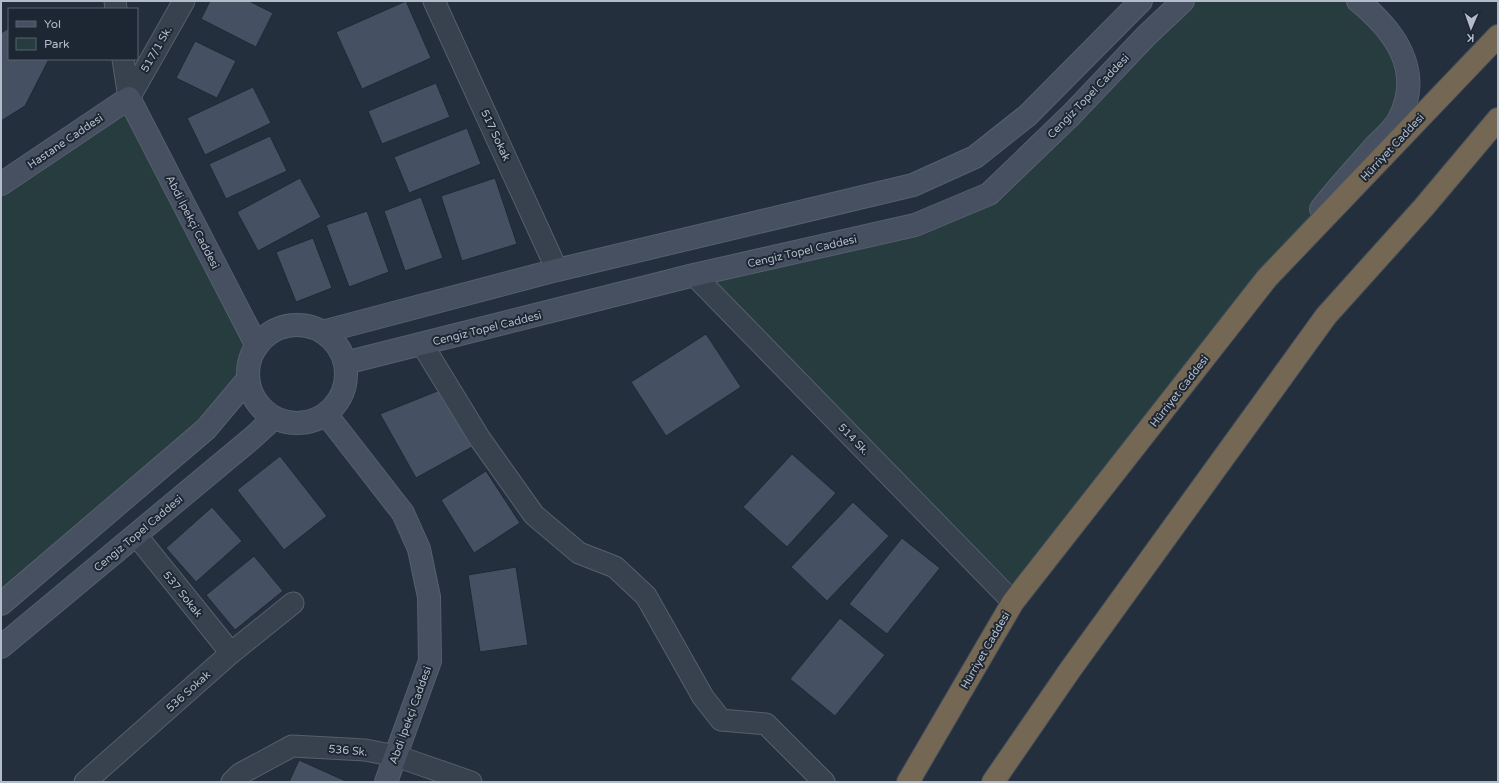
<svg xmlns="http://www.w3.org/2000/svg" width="1499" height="783" font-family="'Varela Round',sans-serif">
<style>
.green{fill:#263c3f}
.building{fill:#455162;stroke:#1f2835}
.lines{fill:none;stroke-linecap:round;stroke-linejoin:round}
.street-casing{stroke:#565f6c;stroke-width:23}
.secondary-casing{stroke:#565f6c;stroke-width:24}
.highway-casing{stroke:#434c59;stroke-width:24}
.street{stroke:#38414e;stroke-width:21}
.secondary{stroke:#465061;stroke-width:22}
.highway{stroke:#746855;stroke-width:22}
.labels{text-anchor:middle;stroke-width:4;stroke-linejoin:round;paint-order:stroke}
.street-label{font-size:11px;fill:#b4bcc9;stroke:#1d2633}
</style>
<rect width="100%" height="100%" fill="#242f3e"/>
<path class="green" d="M1183,1H1358L1375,15L1409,94L1013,602L694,275L989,194Z
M129,98L257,346L248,368V379L1,604V184Z"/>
<path class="building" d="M210,1H249L273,13L256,47L201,19Z
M406,1L431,58L362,89L336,32Z
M9,28V59H49L25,106L1,121V33Z
M195,41L236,61L217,98L176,78Z
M436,83L450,117L382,144L368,111Z
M253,87L271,123L205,155L187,118Z
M467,128L481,164L409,193L394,157Z
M270,136L287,171L226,199L209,164Z
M300,178L321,217L258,251L237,212Z
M495,178L517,244L462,261L441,196Z
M421,197L443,258L405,271L384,211Z
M367,211L389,272L349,287L326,225Z
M313,238L332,288L296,302L276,252Z
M706,334L741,387L666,436L631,382Z
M440,390L472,447L416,478L380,414Z
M792,454L836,493L787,547L743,507Z
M280,456L327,516L284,550L237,490Z
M486,471L520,523L474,553L441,500Z
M853,502L889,536L827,601L791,567Z
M212,507L242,541L196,582L166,548Z
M902,538L940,568L887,634L849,604Z
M254,556L283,591L235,630L206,595Z
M516,567L528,645L480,652L468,575Z
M840,618L885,655L835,716L790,679Z
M299,760L348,782H289Z"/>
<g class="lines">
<g class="street-casing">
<path id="street" d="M115,1L116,9
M434,1L557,270
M123,59L129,98
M129,98L184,1
M694,275L1013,602
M422,344L480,439L534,515L579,553L615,567L646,596L703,697L721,720L766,724L824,782
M136,535L231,653
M85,782L231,653L293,603
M232,782L240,774L292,746L365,750L396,756L471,782"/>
</g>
<g class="secondary-casing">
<path id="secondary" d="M1,184L129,98L257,346
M1321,209C1338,187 1357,167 1375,146C1383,138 1394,129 1399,119C1424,71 1395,31 1358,1
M248 374a49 49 0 1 1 98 0a49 49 0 1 1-98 0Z
M322,332L557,270L913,185L975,157L1028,115L1141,1
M345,363L694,275L915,225L989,194L1071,115L1146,36L1183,1
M326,414L403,513L419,549L429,597L430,661L386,782
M1,604L206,429L248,379
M1,647L251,439L274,418"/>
</g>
<g class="highway-casing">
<path id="highway" d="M908,782L1013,602L1267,278L1498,36
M993,782L1070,670L1326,316L1424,207L1498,119"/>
</g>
<use href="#street" class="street"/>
<use href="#secondary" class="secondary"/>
<use href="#highway" class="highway"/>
</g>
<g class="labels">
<g class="street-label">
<text transform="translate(156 49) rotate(-60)" y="4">517/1 Sk.</text>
<text transform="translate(1088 96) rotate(-46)" y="4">Cengiz Topel Caddesi</text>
<text transform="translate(496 135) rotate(65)" y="4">517 Sokak</text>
<text transform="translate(65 141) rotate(-34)" y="4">Hastane Caddesi</text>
<text transform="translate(1392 147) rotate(-47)" y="4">Hürriyet Caddesi</text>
<text transform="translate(193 222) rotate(63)" y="4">Abdi İpekçi Caddesi</text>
<text transform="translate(802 251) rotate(-13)" y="4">Cengiz Topel Caddesi</text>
<text transform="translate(487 328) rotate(-14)" y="4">Cengiz Topel Caddesi</text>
<text transform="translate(1179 391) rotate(-52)" y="4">Hürriyet Caddesi</text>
<text transform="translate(854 439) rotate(46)" y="4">514 Sk.</text>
<text transform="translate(138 533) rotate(-40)" y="4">Cengiz Topel Caddesi</text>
<text transform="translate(183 594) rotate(51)" y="4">537 Sokak</text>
<text transform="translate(985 650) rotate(-60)" y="4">Hürriyet Caddesi</text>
<text transform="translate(188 691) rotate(-42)" y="4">536 Sokak</text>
<text transform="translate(410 715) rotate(-70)" y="4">Abdi İpekçi Caddesi</text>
<text transform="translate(348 750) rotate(5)" y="4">536 Sk.</text>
</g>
</g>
<rect width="1499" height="783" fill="none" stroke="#b4bcc9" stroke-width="4"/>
<rect x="8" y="8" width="130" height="52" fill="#1d2633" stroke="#59626f"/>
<rect x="16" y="21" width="20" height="6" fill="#465061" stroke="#59626f"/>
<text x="44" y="28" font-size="12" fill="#b4bcc9">Yol</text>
<rect x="16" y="38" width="20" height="12" fill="#263c3f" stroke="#59626f"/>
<text x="44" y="48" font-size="12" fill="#b4bcc9">Park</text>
<g transform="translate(1471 28) rotate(182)" stroke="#1d2633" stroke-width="3" paint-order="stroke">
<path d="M0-3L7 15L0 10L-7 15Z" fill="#b4bcc9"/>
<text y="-6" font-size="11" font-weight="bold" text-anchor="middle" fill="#b4bcc9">K</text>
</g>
</svg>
